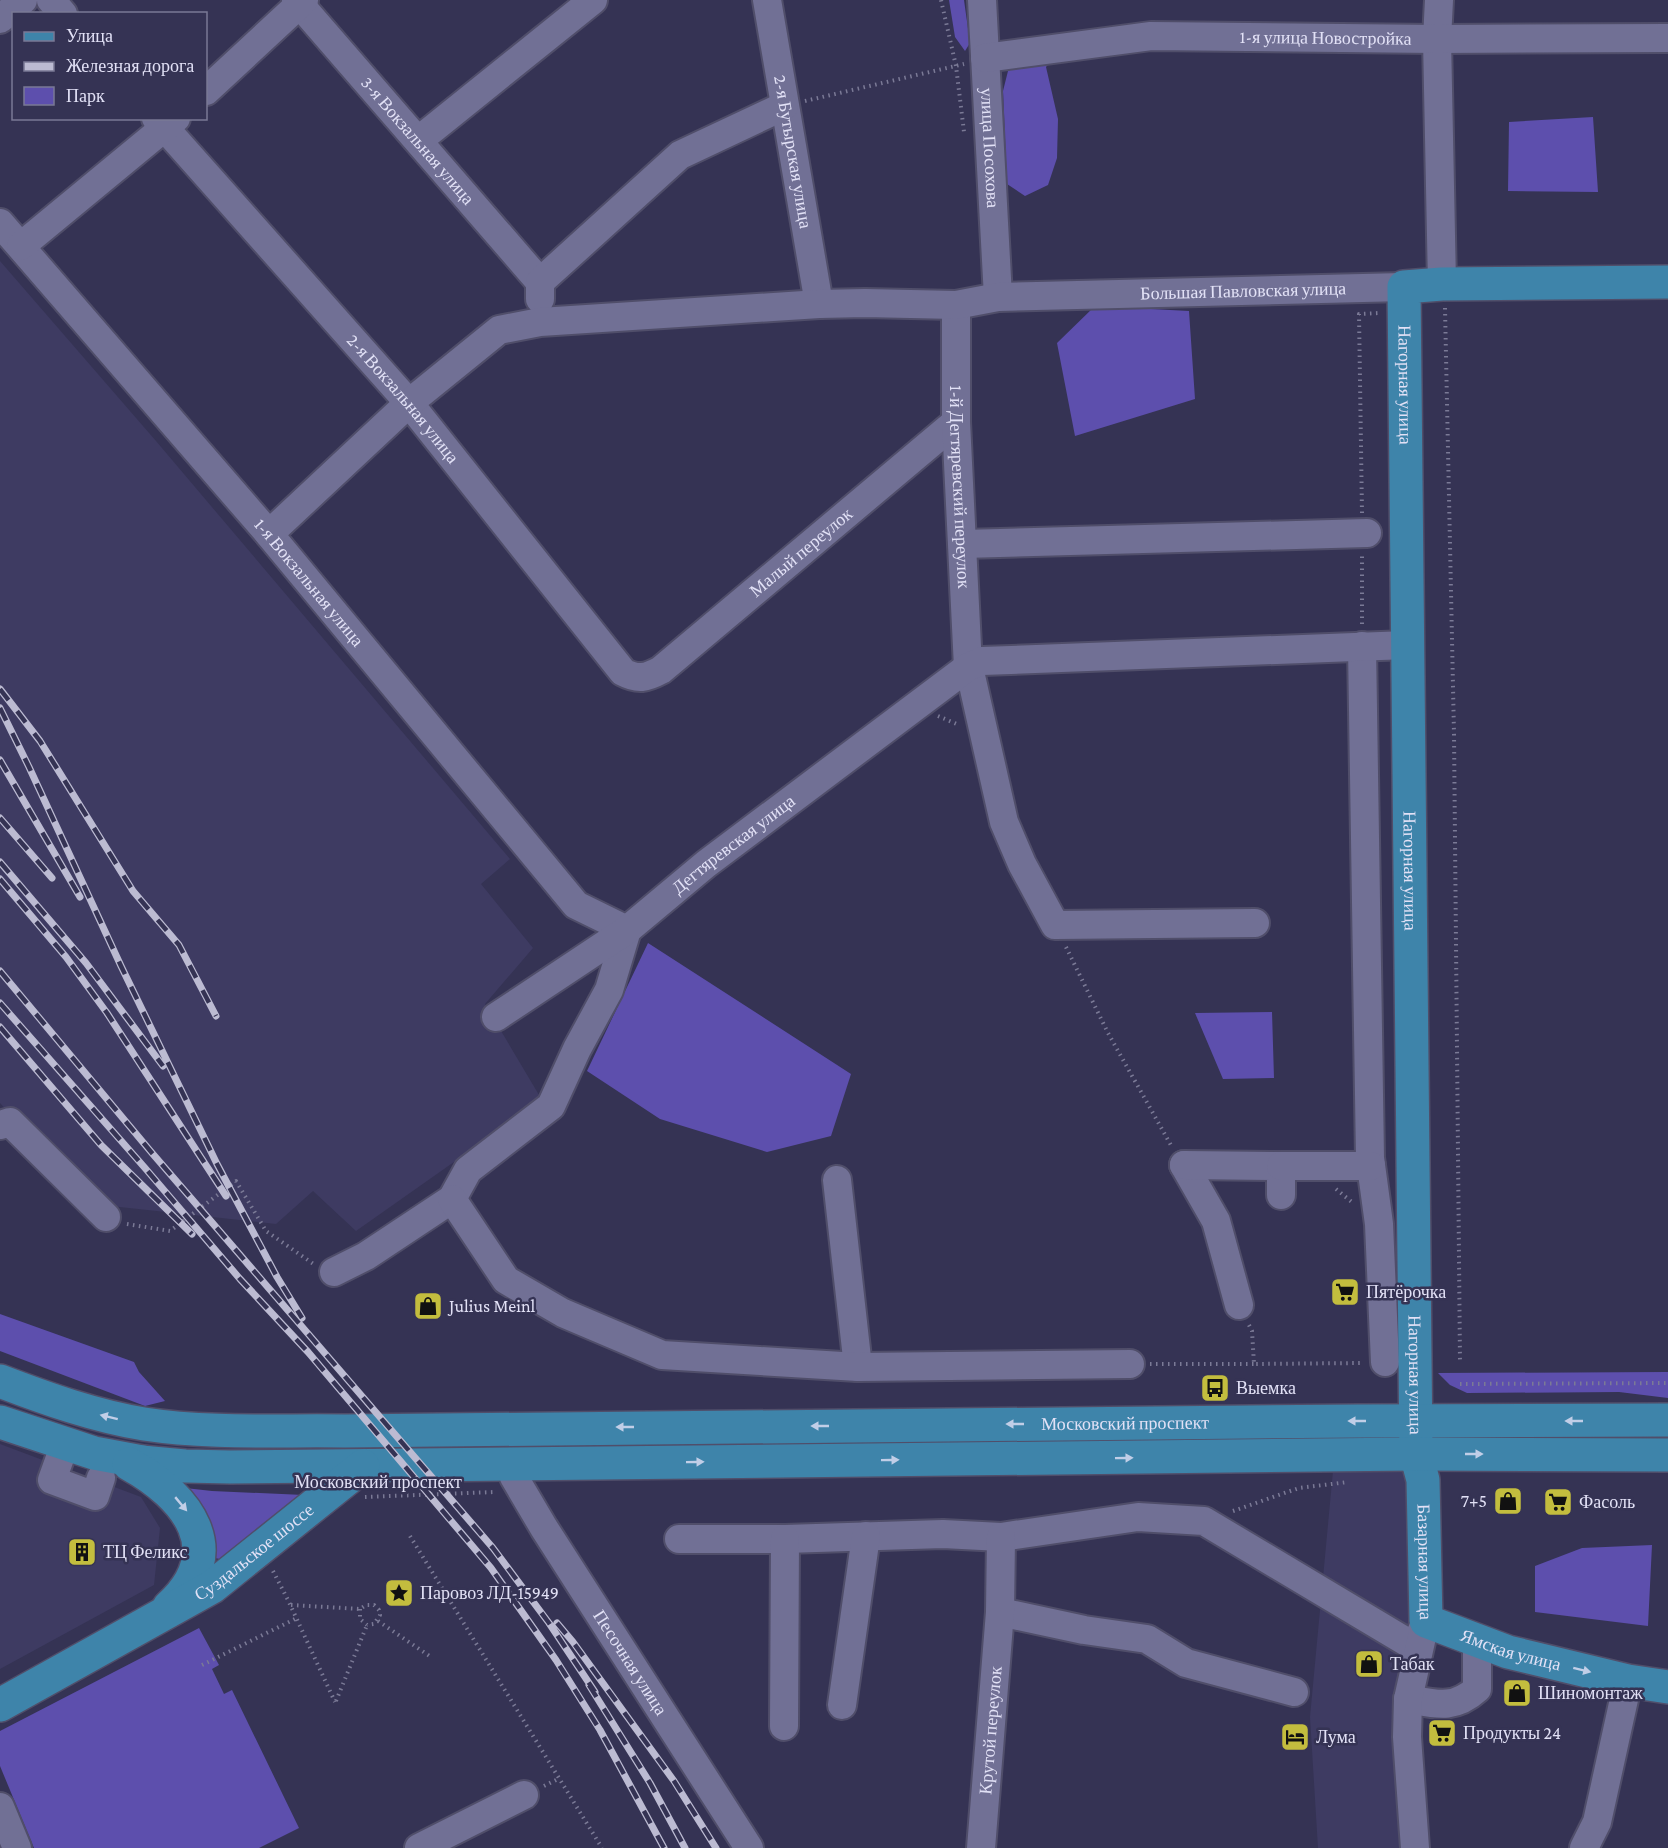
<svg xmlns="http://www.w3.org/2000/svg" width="1668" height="1848" font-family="'Crimson Pro',serif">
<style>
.built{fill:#3e3b62}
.green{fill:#5d4fad}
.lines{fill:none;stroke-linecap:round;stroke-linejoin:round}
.minor-casing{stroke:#504e6a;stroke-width:32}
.major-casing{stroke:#504e6a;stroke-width:36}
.path{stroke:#7b7a96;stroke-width:4;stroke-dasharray:1.5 4.5;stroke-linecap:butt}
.minor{stroke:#717095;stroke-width:28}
.major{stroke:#3e84aa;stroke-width:33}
.rail-casing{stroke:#bcbbd2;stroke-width:7}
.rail{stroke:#353354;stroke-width:4.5;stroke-dasharray:14;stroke-linecap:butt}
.oneway{fill:#c1cee7}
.labels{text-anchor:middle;stroke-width:5;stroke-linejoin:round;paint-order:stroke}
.street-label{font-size:18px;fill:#e2e1f6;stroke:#353354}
.poi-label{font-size:18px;fill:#e2e1f6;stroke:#353354;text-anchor:start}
</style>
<rect width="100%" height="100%" fill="#353354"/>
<path class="built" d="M0,261L156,441L510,859L481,884L533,948L485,1004L542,1100L356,1231L313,1191L276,1224L92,1204L0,1103Z
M0,1444L141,1497L160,1528L154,1585L0,1669Z
M1333,1471H1405L1426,1621L1413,1848H1318L1310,1717Z"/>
<path class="green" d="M949,0H964L970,43L965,51L955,37Z
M1052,59L1046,67L1058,119L1057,158L1048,185L1025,196L1007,184L1003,91L1008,71L1024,63Z
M1593,117L1598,192L1508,191L1509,122Z
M1095,306L1189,311L1195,399L1075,436L1057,343Z
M648,943L851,1074L831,1136L767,1152L660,1119L587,1071Z
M1272,1012L1274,1078L1223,1079L1195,1013Z
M0,1314L134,1362L139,1372L165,1401L145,1406L0,1351Z
M1668,1372V1398L1619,1392L1467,1393L1450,1385L1438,1373Z
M176,1487L212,1491L304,1495L228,1561L211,1557Z
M1652,1545L1648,1626L1535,1612V1566L1582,1548Z
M199,1628L219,1665L212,1669L224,1694L232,1690L299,1828L259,1848H34L0,1766V1731Z"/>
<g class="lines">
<g class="minor-casing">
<g id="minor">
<path d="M51,0L63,14"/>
<path id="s1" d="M296,0L540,282"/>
<path id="s2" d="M767,0L819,304"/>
<path id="s3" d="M982,0L998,297"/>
<path d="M1439,0L1437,39L1442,284"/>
<path d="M0,19L23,0"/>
<path id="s4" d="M985,58L1151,36L1437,39L1668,38"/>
<path d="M206,91L304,0"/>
<path id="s5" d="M156,118L409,403L623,672C638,680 646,678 661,670L956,422"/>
<path d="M419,140L593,0"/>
<path id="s6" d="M0,223L269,534L576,905L627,930L609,990L577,1049L551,1106L468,1170L452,1199L366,1256L334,1272"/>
<path d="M21,246L176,118"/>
<path d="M540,299V282L680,155L784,106"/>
<path id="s7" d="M956,305V422L968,667"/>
<path id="s8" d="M269,534L409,403L499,330L540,322L819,304L865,303L956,305L998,297L1404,287"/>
<path d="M963,544L1367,533"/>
<path d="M1362,646L1370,1158L1379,1224L1385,1362"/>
<path d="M969,667L1004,822L1022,864L1055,925L1255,923"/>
<path id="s9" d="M496,1017L627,930L706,864L968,667L982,661L1407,645"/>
<path d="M0,1125L10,1122L106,1217"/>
<path d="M1184,1165L1216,1221L1239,1305"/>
<path d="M1184,1165L1281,1166V1195"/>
<path d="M1281,1166H1371"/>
<path d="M837,1180L858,1367"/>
<path d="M452,1199L506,1280L563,1313L662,1355L858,1367L1130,1364"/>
<path d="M65,1444L52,1480L95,1496L101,1478"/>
<path id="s10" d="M514,1477L544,1528L749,1848"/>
<path d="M679,1539H785L943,1534L1001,1537L1138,1517L1204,1521L1415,1647L1426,1621"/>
<path d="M1000,1612L1084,1630L1147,1639L1186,1663L1294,1692"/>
<path d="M1408,1699C1436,1704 1454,1710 1477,1689V1640"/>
<path d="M842,1705L866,1536"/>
<path d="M784,1726L785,1539"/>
<path d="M0,1807L17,1848"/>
<path d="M419,1848L524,1795"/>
<path id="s11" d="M981,1848L1000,1612L1001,1537"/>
<path d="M1415,1848L1407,1737L1408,1699L1424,1628"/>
<path d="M1584,1848L1597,1822L1628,1681"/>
</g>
</g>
<g class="major-casing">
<g id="major">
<path id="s12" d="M1668,282L1442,284L1404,287L1416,1454L1423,1480L1426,1621L1508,1652L1628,1681L1668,1687"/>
<path id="s13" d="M0,1381C47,1399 95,1416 144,1424C210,1434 279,1430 345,1431L1358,1421L1668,1420"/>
<path d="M0,1422L94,1453L164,1466"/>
<path d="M141,1462L185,1466L230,1467L1416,1454L1668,1455"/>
<path d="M129,1464C187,1496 231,1551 169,1607"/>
<path id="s14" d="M0,1705L212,1587L363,1466"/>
</g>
</g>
<path class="path" d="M941,0L956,66L964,132
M805,101L964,64
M1445,308L1454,734L1460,1362
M1362,513L1359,314L1379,313
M1362,624V556
M938,716L959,725
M1066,947L1108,1033L1172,1147
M1336,1189L1353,1203
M127,1224L170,1231L236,1181L266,1231L315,1265
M1249,1325L1252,1331L1254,1364L1363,1363
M1150,1364H1254
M1460,1384L1668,1383
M365,1497L495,1492
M1233,1511L1299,1488L1348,1482
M410,1536L602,1848
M273,1571L288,1600L335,1702
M291,1605L360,1609L366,1605H374L379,1610L380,1615L374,1624L367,1625
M360,1609V1619L367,1625
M378,1621L431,1657
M202,1665L297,1618
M336,1701L367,1625
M544,1786L560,1778"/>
<use href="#minor" class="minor"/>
<use href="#major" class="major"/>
<g class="rail-casing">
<path id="rail" d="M0,689L40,741L133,891L179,945L216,1016
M0,708L29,767L121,966L217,1164L277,1277L302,1318
M0,760L80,897
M0,818L52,878
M0,862L86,963L163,1066
M0,879L66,957L107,1013L226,1196
M0,971L152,1153L493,1548L549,1623L595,1692
M0,1003L145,1168L240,1279L308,1352L491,1568L556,1660L600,1730L664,1848
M0,1027L101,1145L192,1234
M557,1623L573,1642L674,1781L716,1848
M589,1685L650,1783L685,1848"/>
</g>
<use href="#rail" class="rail"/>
</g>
<defs><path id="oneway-solid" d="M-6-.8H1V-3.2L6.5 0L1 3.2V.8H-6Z" transform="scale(1.5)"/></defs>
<g class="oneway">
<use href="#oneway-solid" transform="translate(109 1417) rotate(-166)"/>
<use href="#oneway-solid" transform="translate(1357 1421) rotate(180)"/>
<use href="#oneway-solid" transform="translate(1574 1421) rotate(180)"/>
<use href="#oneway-solid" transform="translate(1015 1424) rotate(180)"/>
<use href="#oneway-solid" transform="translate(820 1426) rotate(180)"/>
<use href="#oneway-solid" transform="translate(625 1427) rotate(180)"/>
<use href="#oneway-solid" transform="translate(1474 1454)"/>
<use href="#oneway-solid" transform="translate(1124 1458) rotate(-1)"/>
<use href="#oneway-solid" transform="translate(890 1460) rotate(-1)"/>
<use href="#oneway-solid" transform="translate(695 1462) rotate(-1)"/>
<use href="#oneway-solid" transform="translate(181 1504) rotate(50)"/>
<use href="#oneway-solid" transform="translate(1582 1670) rotate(14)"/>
</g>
<defs>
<g id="supermarket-square" transform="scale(1.5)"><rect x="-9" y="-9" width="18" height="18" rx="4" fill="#c3bd3e" stroke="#353354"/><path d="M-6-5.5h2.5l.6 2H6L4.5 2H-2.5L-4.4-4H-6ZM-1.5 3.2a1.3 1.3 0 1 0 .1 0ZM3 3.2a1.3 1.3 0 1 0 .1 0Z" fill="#111"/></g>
<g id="shop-square" transform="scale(1.5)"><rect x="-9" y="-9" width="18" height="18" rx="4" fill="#c3bd3e" stroke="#353354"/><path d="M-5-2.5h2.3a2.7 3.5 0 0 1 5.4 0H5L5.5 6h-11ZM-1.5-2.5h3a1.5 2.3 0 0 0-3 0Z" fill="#111"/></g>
<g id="bus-square" transform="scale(1.5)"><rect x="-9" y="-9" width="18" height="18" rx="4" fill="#c3bd3e" stroke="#353354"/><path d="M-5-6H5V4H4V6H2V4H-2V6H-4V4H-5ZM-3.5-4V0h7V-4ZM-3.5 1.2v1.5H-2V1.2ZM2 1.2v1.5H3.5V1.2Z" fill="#111"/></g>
<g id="building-square" transform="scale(1.5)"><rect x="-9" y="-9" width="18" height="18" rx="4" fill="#c3bd3e" stroke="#353354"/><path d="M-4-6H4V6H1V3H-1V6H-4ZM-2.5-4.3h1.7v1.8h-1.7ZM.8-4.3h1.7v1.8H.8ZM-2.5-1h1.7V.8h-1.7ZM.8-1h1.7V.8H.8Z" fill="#111"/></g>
<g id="sight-square" transform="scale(1.5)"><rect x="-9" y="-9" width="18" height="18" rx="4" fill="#c3bd3e" stroke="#353354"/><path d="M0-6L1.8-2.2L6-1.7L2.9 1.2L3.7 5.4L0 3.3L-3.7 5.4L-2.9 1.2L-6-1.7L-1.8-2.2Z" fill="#111"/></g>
<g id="hotel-square" transform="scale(1.5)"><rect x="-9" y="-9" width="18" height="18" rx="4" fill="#c3bd3e" stroke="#353354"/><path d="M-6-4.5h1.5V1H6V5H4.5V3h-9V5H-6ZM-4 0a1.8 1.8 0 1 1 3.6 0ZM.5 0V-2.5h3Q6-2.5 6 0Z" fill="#111"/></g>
</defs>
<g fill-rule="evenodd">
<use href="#supermarket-square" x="1345" y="1292"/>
<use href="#shop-square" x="428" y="1306"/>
<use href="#bus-square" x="1215" y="1388"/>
<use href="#shop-square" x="1508" y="1501"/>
<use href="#supermarket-square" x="1558" y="1502"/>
<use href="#building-square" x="82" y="1552"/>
<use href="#sight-square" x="399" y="1593"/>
<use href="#shop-square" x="1369" y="1664"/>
<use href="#shop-square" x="1517" y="1693"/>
<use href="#supermarket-square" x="1442" y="1733"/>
<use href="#hotel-square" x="1295" y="1737"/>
</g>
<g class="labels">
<g class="street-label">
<text dy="6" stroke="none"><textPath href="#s4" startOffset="342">1-я улица Новостройка</textPath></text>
<text dy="6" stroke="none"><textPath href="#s1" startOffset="186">3-я Вокзальная улица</textPath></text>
<text dy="6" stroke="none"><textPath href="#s3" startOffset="148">улица Посохова</textPath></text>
<text dy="6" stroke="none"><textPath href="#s2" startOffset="154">2-я Бутырская улица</textPath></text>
<text dy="6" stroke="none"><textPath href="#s8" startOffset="1054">Большая Павловская улица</textPath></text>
<text dy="6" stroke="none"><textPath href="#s12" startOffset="362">Нагорная улица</textPath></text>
<text dy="6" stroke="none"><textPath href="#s5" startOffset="374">2-я Вокзальная улица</textPath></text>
<text dy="6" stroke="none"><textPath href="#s7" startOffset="182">1-й Дегтяревский переулок</textPath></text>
<text dy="6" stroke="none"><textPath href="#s5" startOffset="948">Малый переулок</textPath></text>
<text dy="6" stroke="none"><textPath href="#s6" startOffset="474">1-я Вокзальная улица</textPath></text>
<text dy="6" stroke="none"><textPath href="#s9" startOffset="294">Дегтяревская улица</textPath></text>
<text dy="6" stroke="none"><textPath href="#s12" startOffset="848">Нагорная улица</textPath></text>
<text dy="6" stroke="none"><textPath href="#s12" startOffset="1352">Нагорная улица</textPath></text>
<text dy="6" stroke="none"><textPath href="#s13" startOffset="1132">Московский проспект</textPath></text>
<text x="378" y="1488">Московский проспект</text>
<text dy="6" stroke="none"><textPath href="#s14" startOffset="297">Суздальское шоссе</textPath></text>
<text dy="6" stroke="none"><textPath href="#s12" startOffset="1540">Базарная улица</textPath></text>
<text dy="6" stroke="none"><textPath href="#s12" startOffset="1689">Ямская улица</textPath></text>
<text dy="6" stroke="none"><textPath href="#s10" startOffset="219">Песочная улица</textPath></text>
<text dy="6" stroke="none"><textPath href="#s11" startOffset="118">Крутой переулок</textPath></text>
</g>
<g class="poi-label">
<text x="1366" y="1298">Пятёрочка</text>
<text x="449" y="1312">Julius Meinl</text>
<text x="1236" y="1394">Выемка</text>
<text x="1487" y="1507" text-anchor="end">7+5</text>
<text x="1579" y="1508">Фасоль</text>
<text x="103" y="1558">ТЦ Феликс</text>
<text x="420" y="1599">Паровоз ЛД-15949</text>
<text x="1390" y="1670">Табак</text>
<text x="1538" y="1699">Шиномонтаж</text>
<text x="1463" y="1739">Продукты 24</text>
<text x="1316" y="1743">Лума</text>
</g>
</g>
<rect x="12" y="12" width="195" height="108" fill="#353354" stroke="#7a7995" stroke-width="1.5"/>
<rect x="24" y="32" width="30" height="9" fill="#3e84aa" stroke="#7a7995" stroke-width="1.5"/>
<text x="66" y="42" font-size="18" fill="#e2e1f6">Улица</text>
<rect x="24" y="62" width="30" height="9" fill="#bcbbd2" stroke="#7a7995" stroke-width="1.5"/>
<text x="66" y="72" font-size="18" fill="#e2e1f6">Железная дорога</text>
<rect x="24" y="87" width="30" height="18" fill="#5d4fad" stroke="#7a7995" stroke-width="1.5"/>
<text x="66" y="102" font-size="18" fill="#e2e1f6">Парк</text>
</svg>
